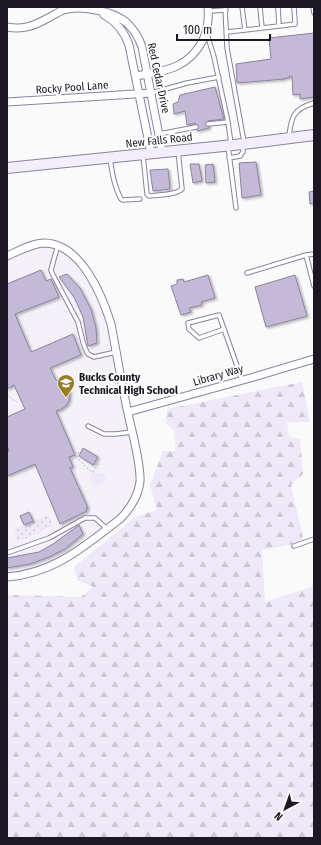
<svg xmlns="http://www.w3.org/2000/svg" width="321" height="845" font-family="'Fira Sans Condensed',sans-serif">
<style>
.built{fill:#f4f1f9}
.grass{fill:url(#grass-dots)}
.forest{fill:url(#forest-firs)}
.garden{fill:#eee8f9}
.building{fill:#c4b9d7;stroke:#8c829e;filter:url(#shadow)}
.lines{fill:none;stroke-linecap:round;stroke-linejoin:round}
.lane-casing{stroke:#8c819e;stroke-width:5.5}
.street-casing{stroke:#8c819e;stroke-width:9}
.secondary-casing{stroke:#8c819e;stroke-width:12}
.path{stroke:#b6b5b9;stroke-width:1;stroke-dasharray:2 2;stroke-linecap:butt}
.lane{stroke:#fff;stroke-width:3.5}
.street{stroke:#fff;stroke-width:7}
.secondary{stroke:#f3eefc;stroke-width:10}
.labels{text-anchor:middle;stroke-width:4;stroke-linejoin:round;paint-order:stroke}
.street-label{font-size:11px;fill:#1c1723;stroke:#fff}
.poi-label{font-size:11px;font-weight:bold;fill:#1c1723;stroke:#fff;text-anchor:start}
</style>
<defs>
<pattern id="grass-dots" width="8" height="8" patternUnits="userSpaceOnUse"><rect width="8" height="8" fill="#eee8f9"/><path d="M2 2h.1M6 6h.1" fill="none" stroke="#ccc6d5" stroke-width="1.8" stroke-linecap="round"/></pattern>
<pattern id="forest-firs" width="22" height="20" patternUnits="userSpaceOnUse"><rect width="22" height="20" fill="#eee8f9"/><path d="M5 1l3.5 6h-7zM16 11l3.5 6h-7z" fill="#ccc6d5"/></pattern>
<filter id="shadow"><feDropShadow dx="2" dy="1.5" stdDeviation="1" flood-color="#0004"/></filter>
</defs>
<rect width="100%" height="100%" fill="#fafafa"/>
<path class="built" d="M45,243L72,253L105,307L140,481L129,509L67,558L7,577V256Z"/>
<path class="grass" d="M48,515H49L53,526L41,530V532L17,542L14,530Z"/>
<path class="forest" d="M302,382L310,422H287L289,437L300,439L303,474L291,485L304,542L262,550L265,602L314,586V838H7V595L81,597L93,587L77,580L74,567L135,517L157,510L150,485L163,451H176L174,430L166,424L167,409Z"/>
<path class="garden" d="M95,473C100,473 105,472 106,478L104,481V483L94,488L89,476H91L90,475Z"/>
<path class="building" d="M314,33V97L300,99V94L293,95L292,76H289L290,78H285V79L237,83L236,64L271,59L269,38Z
M215,87L224,119L208,121L209,128L197,131L195,123L187,125L185,111L174,114L173,104L178,102L180,95Z
M256,162L261,195L242,198L239,163Z
M190,164H199L202,181L193,183Z
M213,164L215,182L206,183L205,165Z
M168,169L170,189L153,191L150,170Z
M314,191V203L310,204L309,192Z
M41,270L46,281L51,279L59,297L15,314L31,352L73,334L81,355L50,368L56,380L61,382L66,386L70,392L69,401L66,406L60,410L56,411L75,455L69,457L73,467L70,468L88,508H86L87,511L60,524L35,464L7,476V452L9,451L7,445V417L25,409L14,385L7,389L8,384L7,382V284Z
M67,274L80,288L91,309L96,328L97,343L88,346L83,317L74,297L59,277Z
M208,275L215,298L201,302L202,305L189,308L191,312L181,315L171,286L177,284V280L183,279L184,282Z
M295,275L307,316L266,327L255,287Z
M83,448L98,457L93,465L79,456Z
M29,512L33,521L24,525L20,516Z
M79,525L83,534L65,549L49,557L30,564L7,568V558L39,552L53,544Z"/>
<g class="lines">
<g class="lane-casing">
<path id="lane" d="M225,7L227,48L244,142
M242,7L245,30L262,28L260,7
M278,7L279,26L295,24V22L294,7
M313,7L314,13
M209,11L226,10
M262,28L279,26
M227,32L245,30
M207,34L214,57L228,122
M151,93L187,83L219,77
M208,124L228,122L231,144
M159,134L196,127
M289,137C291,117 293,109 314,103
M228,146L236,208
M143,155L147,194L149,196C158,195 176,195 182,189L178,151
M110,158C112,172 114,186 121,199L123,200L140,199
M229,158L240,156L243,152V145
M58,246L55,255L51,270L52,273L78,322L83,342L85,348L88,354L94,357L116,352
M306,255L314,254
M247,273L306,255L314,286
M224,329L219,315L188,323L189,329L199,338L224,329L242,380
M88,426L104,434H116L132,432
M294,546L314,539
M7,553L49,538L85,518H95L107,529"/>
</g>
<g class="street-casing">
<path id="street" d="M104,15C116,21 125,33 129,45L151,153
M7,27C23,30 34,26 48,18C52,16 57,13 61,11C78,4 115,11 128,24C135,31 139,38 142,47L162,151
M136,76C165,71 188,69 203,40C208,29 209,19 208,7
M7,102L151,93
M7,256C19,251 32,243 45,243C81,244 102,295 111,324C117,355 122,387 129,418C133,436 141,464 140,482C138,496 130,509 120,519C83,547 55,573 7,577
M128,412L254,377L314,359"/>
</g>
<g class="secondary-casing">
<path id="secondary" d="M7,168L243,144L314,135"/>
</g>
<path class="path" d="M7,394L12,399L17,402
M7,416L8,415
M79,452L77,457C80,462 89,470 94,473
M93,472L98,465V462L96,461"/>
<use href="#lane" class="lane"/>
<use href="#street" class="street"/>
<use href="#secondary" class="secondary"/>
</g>
<defs>
<g id="school-pin" transform="scale(0.9)"><path d="M0 17L-7.5 6A9.5 9.5 0 1 1 7.5 6Z" fill="#967c23" stroke="#fff"/><path d="M0-5L7-2L0 1L-7-2ZM-4 1L0 2.5L4 1V4Q0 6-4 4Z" fill="#fff"/></g>
</defs>
<g fill-rule="evenodd">
<use href="#school-pin" x="66" y="383"/>
</g>
<g class="labels">
<g class="street-label">
<text transform="translate(159 78) rotate(78)" y="4">Red Cedar Drive</text>
<text transform="translate(72 87) rotate(-4)" y="4">Rocky Pool Lane</text>
<text transform="translate(159 140) rotate(-6)" y="4">New Falls Road</text>
<text transform="translate(218 375) rotate(-16)" y="4">Library Way</text>
</g>
<g class="poi-label">
<text x="79" y="381">Bucks County<tspan x="79" dy="13">Technical High School</tspan></text>
</g>
</g>
<rect width="321" height="845" fill="none" stroke="#1c1723" stroke-width="16"/>
<g transform="translate(285 809) rotate(221)" stroke="#ffffff" stroke-width="3" paint-order="stroke">
<path d="M0-3L7 15L0 10L-7 15Z" fill="#1c1723"/>
<text y="-6" font-size="11" font-weight="bold" text-anchor="middle" fill="#1c1723">N</text>
</g>
<path d="M177 34v6h93v-6" fill="none" stroke="#1c1723" stroke-width="2"/>
<text x="183" y="34" font-size="12" fill="#1c1723" stroke="#ffffff" stroke-width="3" paint-order="stroke">100 m</text>
</svg>
